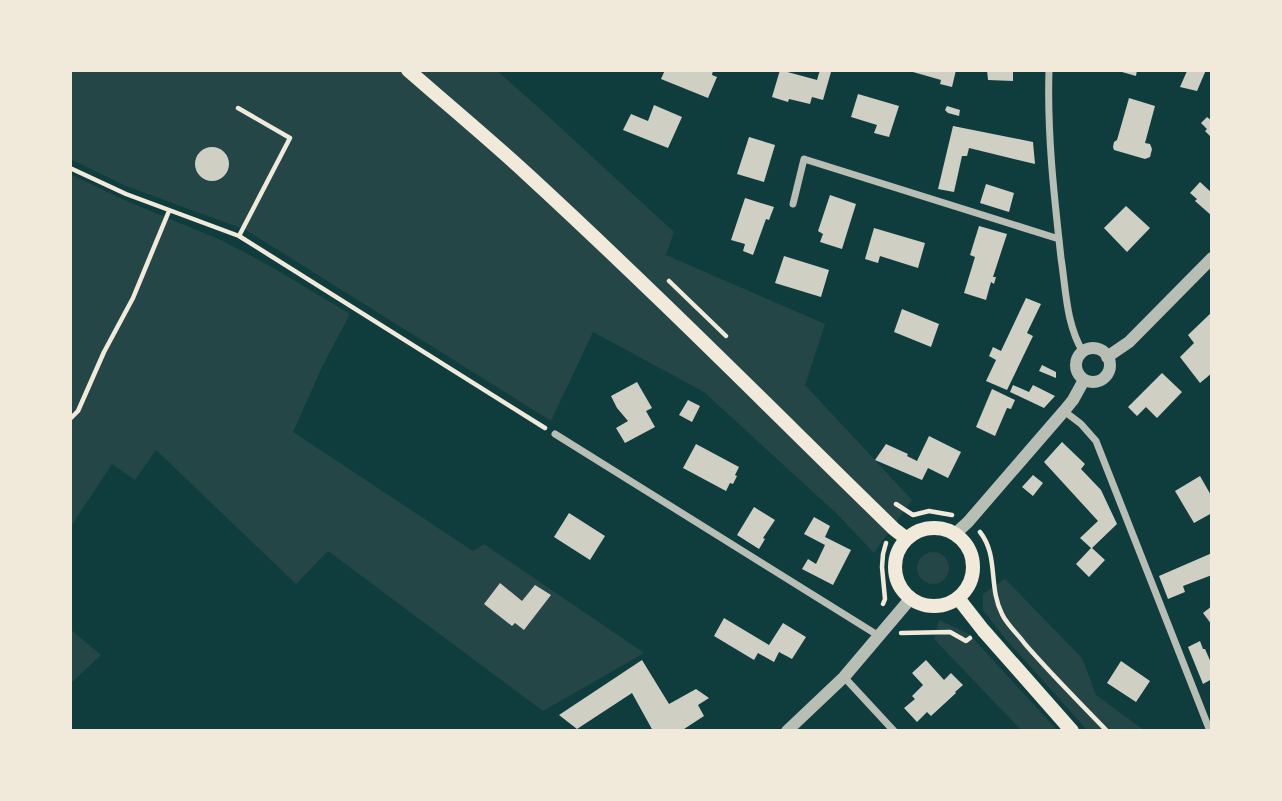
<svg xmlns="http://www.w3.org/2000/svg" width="1282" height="801" font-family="'Source Sans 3',sans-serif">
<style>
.green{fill:#244646}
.building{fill:#cfcfc3}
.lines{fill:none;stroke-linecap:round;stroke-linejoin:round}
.path{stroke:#f1e9da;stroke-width:4.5}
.minor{stroke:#b8beb3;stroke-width:7}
.tertiary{stroke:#b8beb3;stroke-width:12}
.secondary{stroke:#f1e9da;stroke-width:14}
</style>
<rect width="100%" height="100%" fill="#0f3d3e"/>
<path class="green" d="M70,70H496L538,107L674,232L666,255L825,324L805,385L912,500L874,553L837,514L704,392L593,332L551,421L246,230L126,186L70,159Z
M70,174L122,199L223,241L270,266L350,314L323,365L293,432L473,551L484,544L644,653L543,711L328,551L296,584L156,450L135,480L112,464L70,528Z
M917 568a16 16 0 1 1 32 0a16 16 0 1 1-32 0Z
M1005,579L1082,658L1096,695L1145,731H1088L1004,637L983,610V594Z
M939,620L969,634L1058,731H1022L934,639Z
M70,629L101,655L70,684Z"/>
<path class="building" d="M665,70H713L712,75L717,77L708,98L661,79Z
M780,70L817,80L820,70L831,72L823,100L812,97L810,104L789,99L788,102L772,97Z
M906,70H956L952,87L940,84L941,80Z
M987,70H1013V81L988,80Z
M1115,70H1137L1136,76Z
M1190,70H1206L1197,91L1180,87L1187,71L1189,72Z
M858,94L899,106L889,137L874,133L877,125L851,117Z
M1129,98L1155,106L1145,143L1150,144L1152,149L1150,157L1145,159L1114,150L1113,147L1114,142L1117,140Z
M654,105L682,117L668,148L623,130L631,114L648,121Z
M947,106L960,110L959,116L948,113L945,110Z
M1207,117L1212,121V138L1205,131L1207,129L1201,123Z
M953,126L1033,142L1035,164L969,148L967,156H962L954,192L938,189Z
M749,137L775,145L764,182L737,174Z
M195 164a17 17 0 1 1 34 0a17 17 0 1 1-34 0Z
M1200,182L1212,193V216L1195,201L1197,199L1190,193Z
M986,184L1014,193L1009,212L980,203Z
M830,195L856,204L842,249L820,242L823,234L818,231Z
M745,198L774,207L769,220L766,219L753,255L743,251L745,244L731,240Z
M1126,206L1150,228L1127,252L1104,228Z
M979,226L1007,234L993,277H996L994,284L991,282L986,300L964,293L975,257L970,255Z
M874,228L925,243L918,268L880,256L878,263L865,259Z
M784,256L829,270L821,297L775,283Z
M1026,298L1041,304L1027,333L1033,336L1007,390L986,381L996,360L989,356L993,347L1001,351Z
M902,309L939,324L931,347L894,332Z
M1212,312V373L1200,383L1180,357L1194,343L1188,335Z
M1042,365L1056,372V378L1039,371Z
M1162,373L1182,392L1157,418L1146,407L1137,416L1128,407Z
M637,382L652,408L646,411L655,427L625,443L616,428L628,421L617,408L611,396Z
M1013,385L1029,392L1033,385L1055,396L1044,408L1010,392Z
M992,389L1015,400L1011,409L1007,408L995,436L976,427Z
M688,400L700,406L692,422L679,415Z
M929,436L961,452L948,478L928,468L922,480L875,460L886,444L908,454L907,456L917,461Z
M1062,442L1085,464L1081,469L1101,490L1117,524L1092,548L1105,560L1089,577L1076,564L1091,548L1080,538L1098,521L1044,462Z
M696,444L739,467L735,475L737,476L733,484L730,483L726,491L683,468Z
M1033,475L1043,483L1033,496L1022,487Z
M1200,476L1212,497V513L1194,523L1175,491Z
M754,507L775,520L763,538L765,539L759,549L737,535Z
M569,513L605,536L590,560L554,537Z
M814,517L830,526L825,537L851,550L833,585L802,569L808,559L816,564L825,545L804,534Z
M1212,553V575L1183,586L1185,592L1168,599L1159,576Z
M500,583L522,601L535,585L551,595L524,630L515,623L512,626L484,604Z
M1212,606V625L1203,613Z
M724,618L769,645L783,623L806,637L792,659L779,652L774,662L758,653L754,660L714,636Z
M1200,641L1203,649H1205L1212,665V679L1203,684L1188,647Z
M642,660L669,704L696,689L709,698L698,705L704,716L681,731H653L632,693L577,729L559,715Z
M926,660L944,680L951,673L963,685L955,692L956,693L931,716L927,712L917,722L904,708L915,699L912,696L923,685L912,673Z
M1121,661L1150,681L1136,702L1107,683Z"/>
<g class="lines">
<path class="path" d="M238,108L290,138L239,236
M70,168L126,194L239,236L545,428
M669,281L726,336
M70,419L78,411L104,352L133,298L169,211
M896,504L913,515
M913,515L929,511L952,515
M980,532C999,556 988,587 1002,614C1007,625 1018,634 1025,644C1051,674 1079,702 1107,731
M883,604L885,599L882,567L883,554L886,543
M901,633L950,632L966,641L970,638"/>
<path class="minor" d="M1049,70C1047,133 1054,195 1061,258C1066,290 1066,324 1083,352
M793,204L804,159L1059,239
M1064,411L1081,424L1096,441L1210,731
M555,434L879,636
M844,677L894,731"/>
<path class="tertiary" d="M1076 365a17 17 0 1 1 34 0a17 17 0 1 1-34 0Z
M1107,357L1129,342L1212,258
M955,534L968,522L1064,411L1073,400L1084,380
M787,731L844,677L911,598"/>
<path class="secondary" d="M408,70C448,105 489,139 528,175C653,290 772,410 894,529L907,539
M895 567a39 39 0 1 1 78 0a39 39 0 1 1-78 0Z
M958,598L983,630L1072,731"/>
</g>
<rect width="1282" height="801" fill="none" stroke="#f1e9da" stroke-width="144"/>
</svg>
